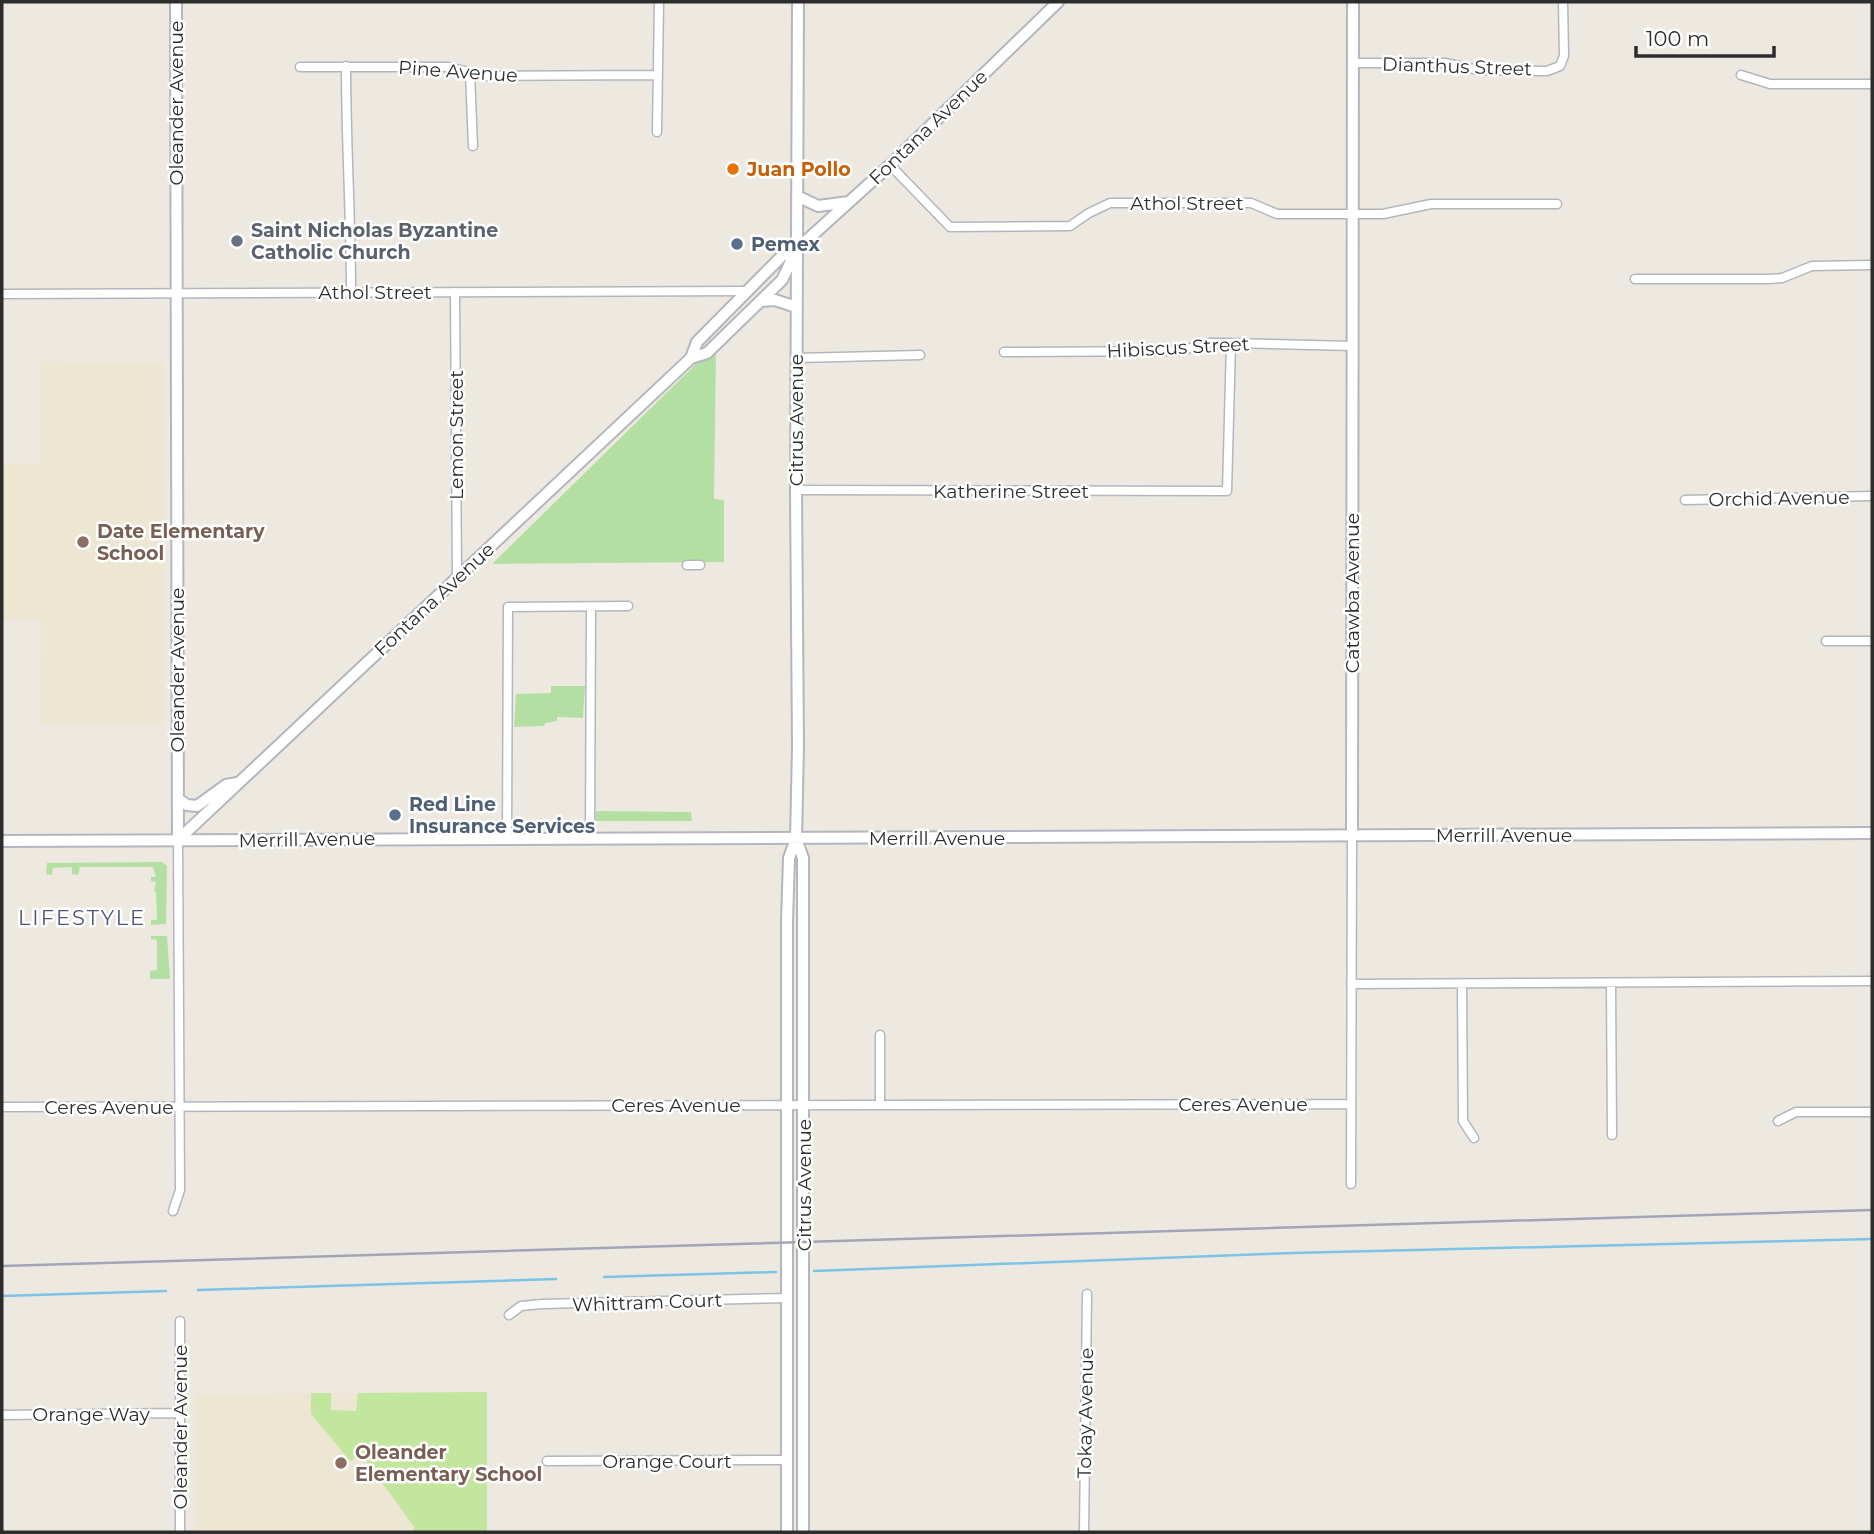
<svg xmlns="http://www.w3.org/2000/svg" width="1874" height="1534" font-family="Montserrat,sans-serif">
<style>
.education{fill:#ede6d2}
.green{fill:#b3e0a2}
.pitch{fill:#c3e69e}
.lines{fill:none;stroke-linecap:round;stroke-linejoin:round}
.stream{stroke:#7cc4e7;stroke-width:2.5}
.street-casing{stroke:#b4b6bf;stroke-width:11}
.secondary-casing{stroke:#b4b6bf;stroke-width:14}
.street{stroke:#fff;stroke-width:8}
.secondary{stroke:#fff;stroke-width:10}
.rail{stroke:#a3a5b6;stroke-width:2.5}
.food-dot{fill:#e8710a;stroke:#fff;stroke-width:2.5}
.worship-dot{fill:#6b7280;stroke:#fff;stroke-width:2.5}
.service-dot{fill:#5c6f8a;stroke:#fff;stroke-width:2.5}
.education-dot{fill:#8d6e63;stroke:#fff;stroke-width:2.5}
.labels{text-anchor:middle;stroke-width:5;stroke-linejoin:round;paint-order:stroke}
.street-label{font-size:19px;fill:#2d2d2d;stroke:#fff}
.food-label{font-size:19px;font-weight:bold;fill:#c56008;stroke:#fff;text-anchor:start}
.worship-label{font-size:19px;font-weight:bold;fill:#5b616d;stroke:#fff;text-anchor:start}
.service-label{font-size:19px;font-weight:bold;fill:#4e5e75;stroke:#fff;text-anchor:start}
.education-label{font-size:19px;font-weight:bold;fill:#785e54;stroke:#fff;text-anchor:start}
.neighbourhood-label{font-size:21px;letter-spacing:2px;fill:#50557b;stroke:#fff}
</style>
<rect width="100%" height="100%" fill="#ede9e1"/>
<path class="education" d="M39,361L164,363V724H40L41,621L2,620V464L40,463Z
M487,1392V1532H195V1394Z"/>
<path class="green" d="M716,354L714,499L724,500V562L492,564L702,358Z
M551,686H585L583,718L557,717V721L545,723L544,726L514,727L516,694L551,693Z
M596,811L691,812L692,821H596Z
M162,862L167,866L166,924L151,925V920H157L156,892L154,891L156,882L151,881V877H156L153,867H80L78,875L72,874V867L53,868L52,875L46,874L47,863Z
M151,936H167L170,979H150V971L157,970V940L151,939Z"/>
<path class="pitch" d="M487,1392V1532H411L415,1528L361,1454L350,1461L311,1414V1393H331V1410L356,1411L358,1393Z"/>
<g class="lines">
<path class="stream" d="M814,1271L1293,1253L1872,1239
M604,1277L776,1272
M198,1290L556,1279
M2,1296L166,1291"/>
<g class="street-casing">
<path id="street" d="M1353,63H1445L1479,70L1547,71L1560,66L1564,56L1563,2
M346,66C346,142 351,217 351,292
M300,67H448L486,76L658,75
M470,73L473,146
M1741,75L1770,84H1872
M657,132L659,2
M890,165L950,227L1070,226L1089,213L1110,203H1251L1277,214H1383L1431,204H1557
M1635,279H1768L1782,278L1812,266L1872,265
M455,292L457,578
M2,294L748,291
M1004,352L1179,351L1209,343H1231L1352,346
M796,358L920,355
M796,490L1227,491L1231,343
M1685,500L1872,496
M687,565H700
M1826,641H1872
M507,837L508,607L628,606
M590,838L591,607
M1611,983L1612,1135
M1351,984L1872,981
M1462,984L1463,1121L1474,1138
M880,1035V1105
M2,1107L1351,1104
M1778,1121L1796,1112H1872
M1351,1184L1352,836
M173,1211L180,1190L178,840
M509,1315L521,1306L542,1304L787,1298
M180,1321V1532
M2,1415L180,1413
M547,1461L787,1460
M1084,1532L1087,1294"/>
</g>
<g class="secondary-casing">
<path id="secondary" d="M176,2L178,840
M797,196L818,206L849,202
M761,301L775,300L796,307
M691,358L707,353L782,280L795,253
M178,799L187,805L197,806L226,785L237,783
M1352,836L1353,2
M796,839L803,858V1532
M178,840L691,358L697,342L782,256L796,250L890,165L1058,2
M2,841C625,839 1249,836 1872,833
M787,1532V921L789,858L796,839L798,746L796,490L798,2"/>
</g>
<use href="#street" class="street"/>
<use href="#secondary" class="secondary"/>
<path class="rail" d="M2,1266L1872,1210"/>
</g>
<circle class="food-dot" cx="733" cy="169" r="7"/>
<circle class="worship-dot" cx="237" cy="241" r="7"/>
<g class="service-dot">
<circle cx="737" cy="244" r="7"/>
<circle cx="395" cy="815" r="7"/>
</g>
<g class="education-dot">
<circle cx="83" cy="542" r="7"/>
<circle cx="341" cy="1463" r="7"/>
</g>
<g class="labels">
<g class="street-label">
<text transform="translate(1457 66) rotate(2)" y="7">Dianthus Street</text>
<text transform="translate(458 71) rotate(4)" y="7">Pine Avenue</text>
<text transform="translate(176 103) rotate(-90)" y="7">Oleander Avenue</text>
<text transform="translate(928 127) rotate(-44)" y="7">Fontana Avenue</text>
<text x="1187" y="210">Athol Street</text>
<text x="375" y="299">Athol Street</text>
<text transform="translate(1178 347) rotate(-3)" y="7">Hibiscus Street</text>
<text transform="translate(796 420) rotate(-90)" y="7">Citrus Avenue</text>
<text transform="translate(456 435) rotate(-90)" y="7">Lemon Street</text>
<text x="1011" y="498">Katherine Street</text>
<text transform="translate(1779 498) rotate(-1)" y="7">Orchid Avenue</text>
<text transform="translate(1352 593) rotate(-90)" y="7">Catawba Avenue</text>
<text transform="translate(434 599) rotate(-43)" y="7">Fontana Avenue</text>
<text transform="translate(177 670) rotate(-90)" y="7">Oleander Avenue</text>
<text x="1504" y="842">Merrill Avenue</text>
<text x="937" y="845">Merrill Avenue</text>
<text transform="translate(307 839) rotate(-1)" y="7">Merrill Avenue</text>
<text x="1243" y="1111">Ceres Avenue</text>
<text x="676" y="1112">Ceres Avenue</text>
<text x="109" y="1114">Ceres Avenue</text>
<text transform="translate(804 1185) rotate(-90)" y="7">Citrus Avenue</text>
<text transform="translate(647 1302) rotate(-2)" y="7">Whittram Court</text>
<text transform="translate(1085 1413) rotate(-89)" y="7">Tokay Avenue</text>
<text x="91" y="1421">Orange Way</text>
<text transform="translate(180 1427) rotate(-90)" y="7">Oleander Avenue</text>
<text x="667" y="1468">Orange Court</text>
</g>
<g class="food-label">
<text x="747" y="176">Juan Pollo</text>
</g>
<g class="worship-label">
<text x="251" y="237">Saint Nicholas Byzantine<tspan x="251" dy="22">Catholic Church</tspan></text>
</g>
<g class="service-label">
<text x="751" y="251">Pemex</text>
<text x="409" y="811">Red Line<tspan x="409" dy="22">Insurance Services</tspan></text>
</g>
<g class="education-label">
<text x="97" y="538">Date Elementary<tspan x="97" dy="22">School</tspan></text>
<text x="355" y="1459">Oleander<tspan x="355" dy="22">Elementary School</tspan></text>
</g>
<g class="neighbourhood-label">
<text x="82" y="925">LIFESTYLE</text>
</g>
</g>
<rect width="1874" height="1534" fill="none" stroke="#2d2d2d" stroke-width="7"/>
<path d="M1636 46v10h138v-10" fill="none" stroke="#2d2d2d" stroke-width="3.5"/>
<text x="1646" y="46" font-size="21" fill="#2d2d2d" stroke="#ffffff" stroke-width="5" paint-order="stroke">100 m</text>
</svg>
